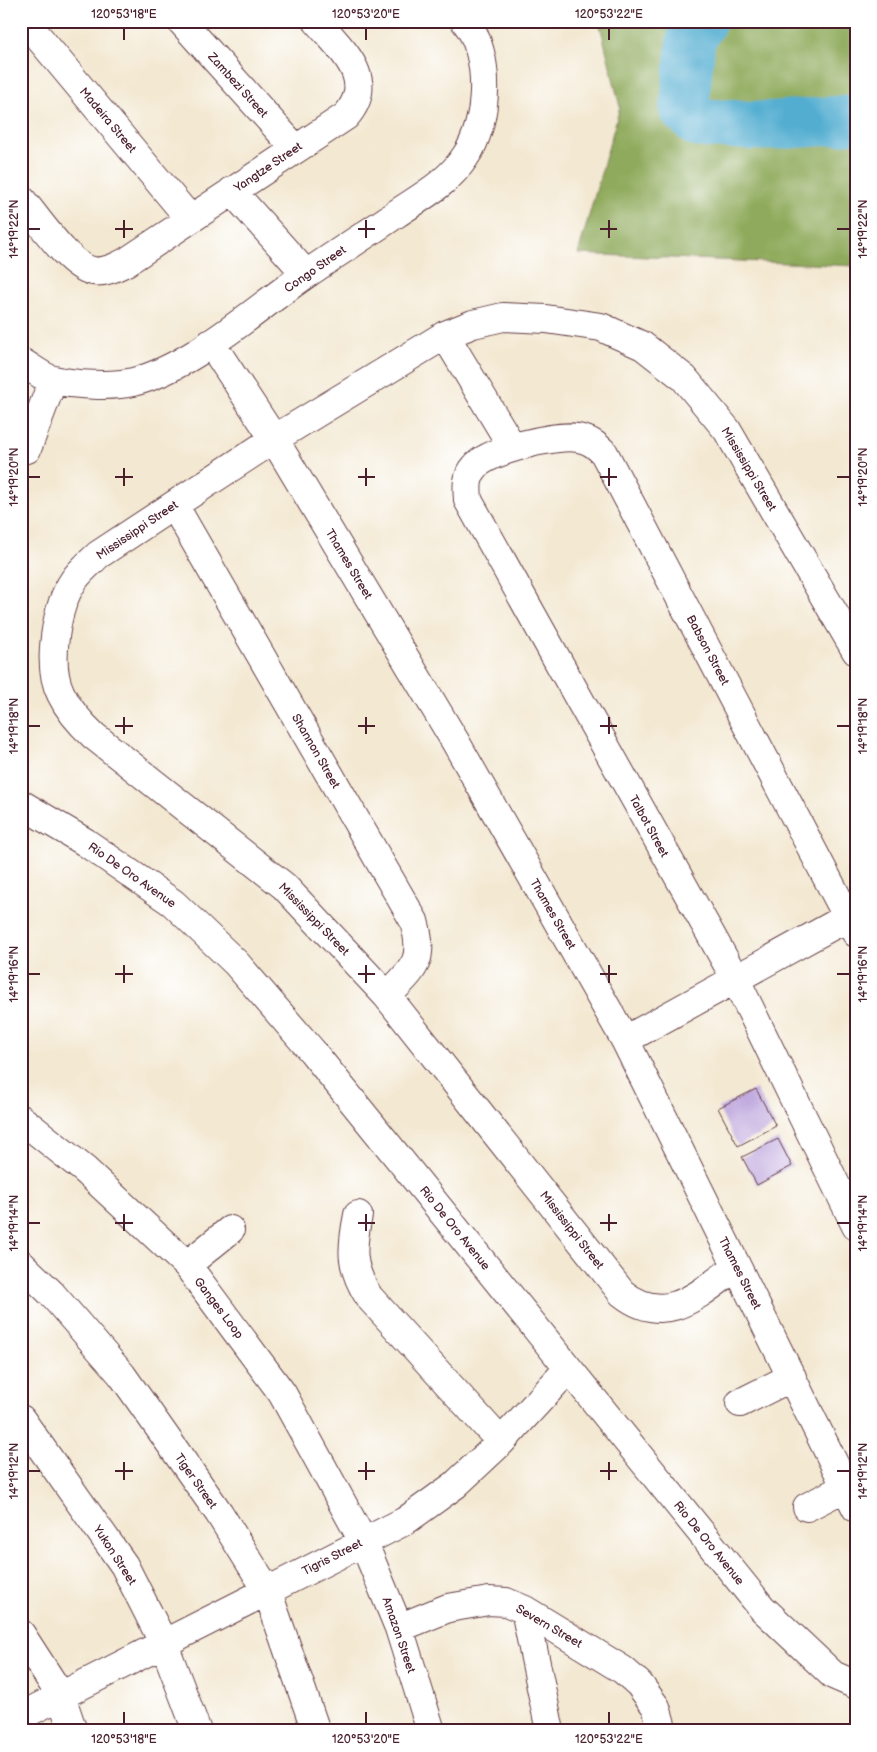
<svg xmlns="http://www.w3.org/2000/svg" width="877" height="1752" font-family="'Balsamiq Sans',sans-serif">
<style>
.forest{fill:#8faa5c;stroke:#6c6444}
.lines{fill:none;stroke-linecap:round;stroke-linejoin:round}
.river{stroke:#52add0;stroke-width:49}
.building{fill:#c1aadf}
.minor-casing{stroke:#633d44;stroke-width:30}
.tertiary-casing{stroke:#633d44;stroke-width:30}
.minor{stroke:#fff;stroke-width:28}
.tertiary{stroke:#fff;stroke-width:28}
.ticks{fill:none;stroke:#4a1f2b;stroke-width:2}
.labels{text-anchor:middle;stroke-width:4.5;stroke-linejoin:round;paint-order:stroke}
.street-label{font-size:12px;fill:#4a1f2b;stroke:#fff}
.neatline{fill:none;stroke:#4a1f2b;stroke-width:2}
.ticks-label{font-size:12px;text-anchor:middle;fill:#4a1f2b}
</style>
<rect width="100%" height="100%" fill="#fff"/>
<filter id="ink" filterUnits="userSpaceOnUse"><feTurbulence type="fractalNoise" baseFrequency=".02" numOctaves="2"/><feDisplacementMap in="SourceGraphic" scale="10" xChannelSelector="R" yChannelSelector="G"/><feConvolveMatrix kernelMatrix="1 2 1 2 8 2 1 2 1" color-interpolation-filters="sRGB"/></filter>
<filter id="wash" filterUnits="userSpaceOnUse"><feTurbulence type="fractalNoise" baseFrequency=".0096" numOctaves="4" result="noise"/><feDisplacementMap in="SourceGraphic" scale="20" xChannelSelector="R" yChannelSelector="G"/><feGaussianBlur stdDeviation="1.12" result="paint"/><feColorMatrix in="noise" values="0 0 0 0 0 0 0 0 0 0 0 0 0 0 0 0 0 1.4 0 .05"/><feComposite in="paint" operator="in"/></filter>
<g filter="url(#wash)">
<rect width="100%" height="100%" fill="#f3e8d1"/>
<path class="forest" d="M599,21H856V266L578,254L620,107Z"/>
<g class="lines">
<path class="river" d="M702,21L691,40L684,109L699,123L764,126L856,119"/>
</g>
<g id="blocks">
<path class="building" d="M756,1089L776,1126L738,1146L718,1108Z
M778,1139L792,1166L757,1185L742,1157Z"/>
</g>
</g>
<g filter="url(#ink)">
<use href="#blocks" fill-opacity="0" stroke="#633d44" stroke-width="1"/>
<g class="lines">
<g class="minor-casing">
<path id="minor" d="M25,21L190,219
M181,21L295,148
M232,191L306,274
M21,199C37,217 69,267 93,271C105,273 116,267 126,262L346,116C378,79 341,50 317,21
M445,335L513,448
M211,343L274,439L455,741L625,1040L856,1508
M21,362C31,367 43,378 54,380C73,385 113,387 133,382C193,367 256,308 308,273C337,253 367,234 396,214C421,197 448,183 465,157C489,124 492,53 465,21
M27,449L53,380
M174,505L414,921C426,962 413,969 387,996
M856,933L604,453C596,445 590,440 578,438C558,434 488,450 475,467C466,477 467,487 468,500L735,978L856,1226
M625,1040L848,917
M21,1119L85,1170L187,1265L282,1393L363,1541L399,1628L431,1731
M358,1215C351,1250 350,1267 369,1297L501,1442
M21,1264L51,1293L122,1375L219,1513L267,1590L316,1731
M187,1265L230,1230
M736,1267C699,1294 666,1328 622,1293L387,996L284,886L94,736C80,723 69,711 61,694C46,665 56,606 74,580C80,571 90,563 98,555L274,439L445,335L473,324L503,317L546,319L601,327L643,346L684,378L727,430L856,651
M740,1403L792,1377
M21,1419L124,1565L164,1644L197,1731
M807,1507L846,1487
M525,1610L550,1731
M399,1628L448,1608L489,1601L506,1602L525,1610L623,1670L639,1684L656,1707L663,1731
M21,1634L61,1696L73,1731
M21,1716L405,1521L455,1485L501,1442L568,1369"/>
</g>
<g class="tertiary-casing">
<path id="tertiary" d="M21,804L85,842L173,903L236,963L312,1051L762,1608L833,1675L856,1685"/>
</g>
<use href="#minor" class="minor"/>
<use href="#tertiary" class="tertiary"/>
</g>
</g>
<path class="ticks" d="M124,28V40M366,28V40M609,28V40M124,220V238M366,220V238M609,220V238M28,229H40M115,229H133M358,229H375M600,229H617M837,229H850M124,468V486M366,468V486M609,468V486M28,477H40M115,477H133M358,477H375M600,477H617M837,477H850M124,717V734M366,717V734M609,717V734M28,726H40M115,726H133M358,726H375M600,726H617M837,726H850M124,965V983M366,965V983M609,965V983M28,974H40M115,974H133M358,974H375M600,974H617M837,974H850M124,1214V1231M366,1214V1231M609,1214V1231M28,1223H40M115,1223H133M358,1223H375M600,1223H617M837,1223H850M124,1462V1480M366,1462V1480M609,1462V1480M28,1471H40M115,1471H133M358,1471H375M600,1471H617M837,1471H850M124,1712V1724M366,1712V1724M609,1712V1724"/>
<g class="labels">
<g class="street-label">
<text transform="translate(238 85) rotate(48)" y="4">Zambezi Street</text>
<text transform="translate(108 120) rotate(50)" y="4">Madeira Street</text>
<text transform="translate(268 167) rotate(-34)" y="4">Yangtze Street</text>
<text transform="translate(315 269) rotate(-35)" y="4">Congo Street</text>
<text transform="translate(749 469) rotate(59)" y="4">Mississippi Street</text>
<text transform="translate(137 530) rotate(-34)" y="4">Mississippi Street</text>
<text transform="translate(349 564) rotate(59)" y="4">Thames Street</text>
<text transform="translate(708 650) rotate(62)" y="4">Babson Street</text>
<text transform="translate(316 751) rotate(60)" y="4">Shannon Street</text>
<text transform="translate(649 826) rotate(61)" y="4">Talbot Street</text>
<text transform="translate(132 875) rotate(35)" y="4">Rio De Oro Avenue</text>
<text transform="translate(553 914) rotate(60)" y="4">Thames Street</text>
<text transform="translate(314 919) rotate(46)" y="4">Mississippi Street</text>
<text transform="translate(455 1228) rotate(51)" y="4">Rio De Oro Avenue</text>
<text transform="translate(572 1230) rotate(52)" y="4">Mississippi Street</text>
<text transform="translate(740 1273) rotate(63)" y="4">Thames Street</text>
<text transform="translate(219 1308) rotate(53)" y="4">Ganges Loop</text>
<text transform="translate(196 1481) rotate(55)" y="4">Tiger Street</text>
<text transform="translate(709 1543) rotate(51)" y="4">Rio De Oro Avenue</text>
<text transform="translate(115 1555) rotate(57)" y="4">Yukon Street</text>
<text transform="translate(332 1557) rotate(-27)" y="4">Tigris Street</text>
<text transform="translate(549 1626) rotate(30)" y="4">Severn Street</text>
<text transform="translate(399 1635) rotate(71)" y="4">Amazon Street</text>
</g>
</g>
<rect width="877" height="1752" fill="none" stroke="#fff" stroke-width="55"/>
<rect x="28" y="28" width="822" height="1696" class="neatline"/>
<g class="ticks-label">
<text x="124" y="18">120°53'18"E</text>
<text x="366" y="18">120°53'20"E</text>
<text x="609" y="18">120°53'22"E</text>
<text transform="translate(14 229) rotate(-90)" y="4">14°19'22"N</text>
<text transform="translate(863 229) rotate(-90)" y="4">14°19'22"N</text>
<text transform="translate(14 477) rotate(-90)" y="4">14°19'20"N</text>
<text transform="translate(863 477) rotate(-90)" y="4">14°19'20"N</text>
<text transform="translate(14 726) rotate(-90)" y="4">14°19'18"N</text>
<text transform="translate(863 726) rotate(-90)" y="4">14°19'18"N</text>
<text transform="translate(14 974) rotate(-90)" y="4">14°19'16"N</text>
<text transform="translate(863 974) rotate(-90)" y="4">14°19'16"N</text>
<text transform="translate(14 1223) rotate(-90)" y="4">14°19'14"N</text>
<text transform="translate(863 1223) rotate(-90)" y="4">14°19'14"N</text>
<text transform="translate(14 1471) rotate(-90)" y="4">14°19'12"N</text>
<text transform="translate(863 1471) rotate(-90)" y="4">14°19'12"N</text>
<text x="124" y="1743">120°53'18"E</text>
<text x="366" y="1743">120°53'20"E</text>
<text x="609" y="1743">120°53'22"E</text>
</g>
</svg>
